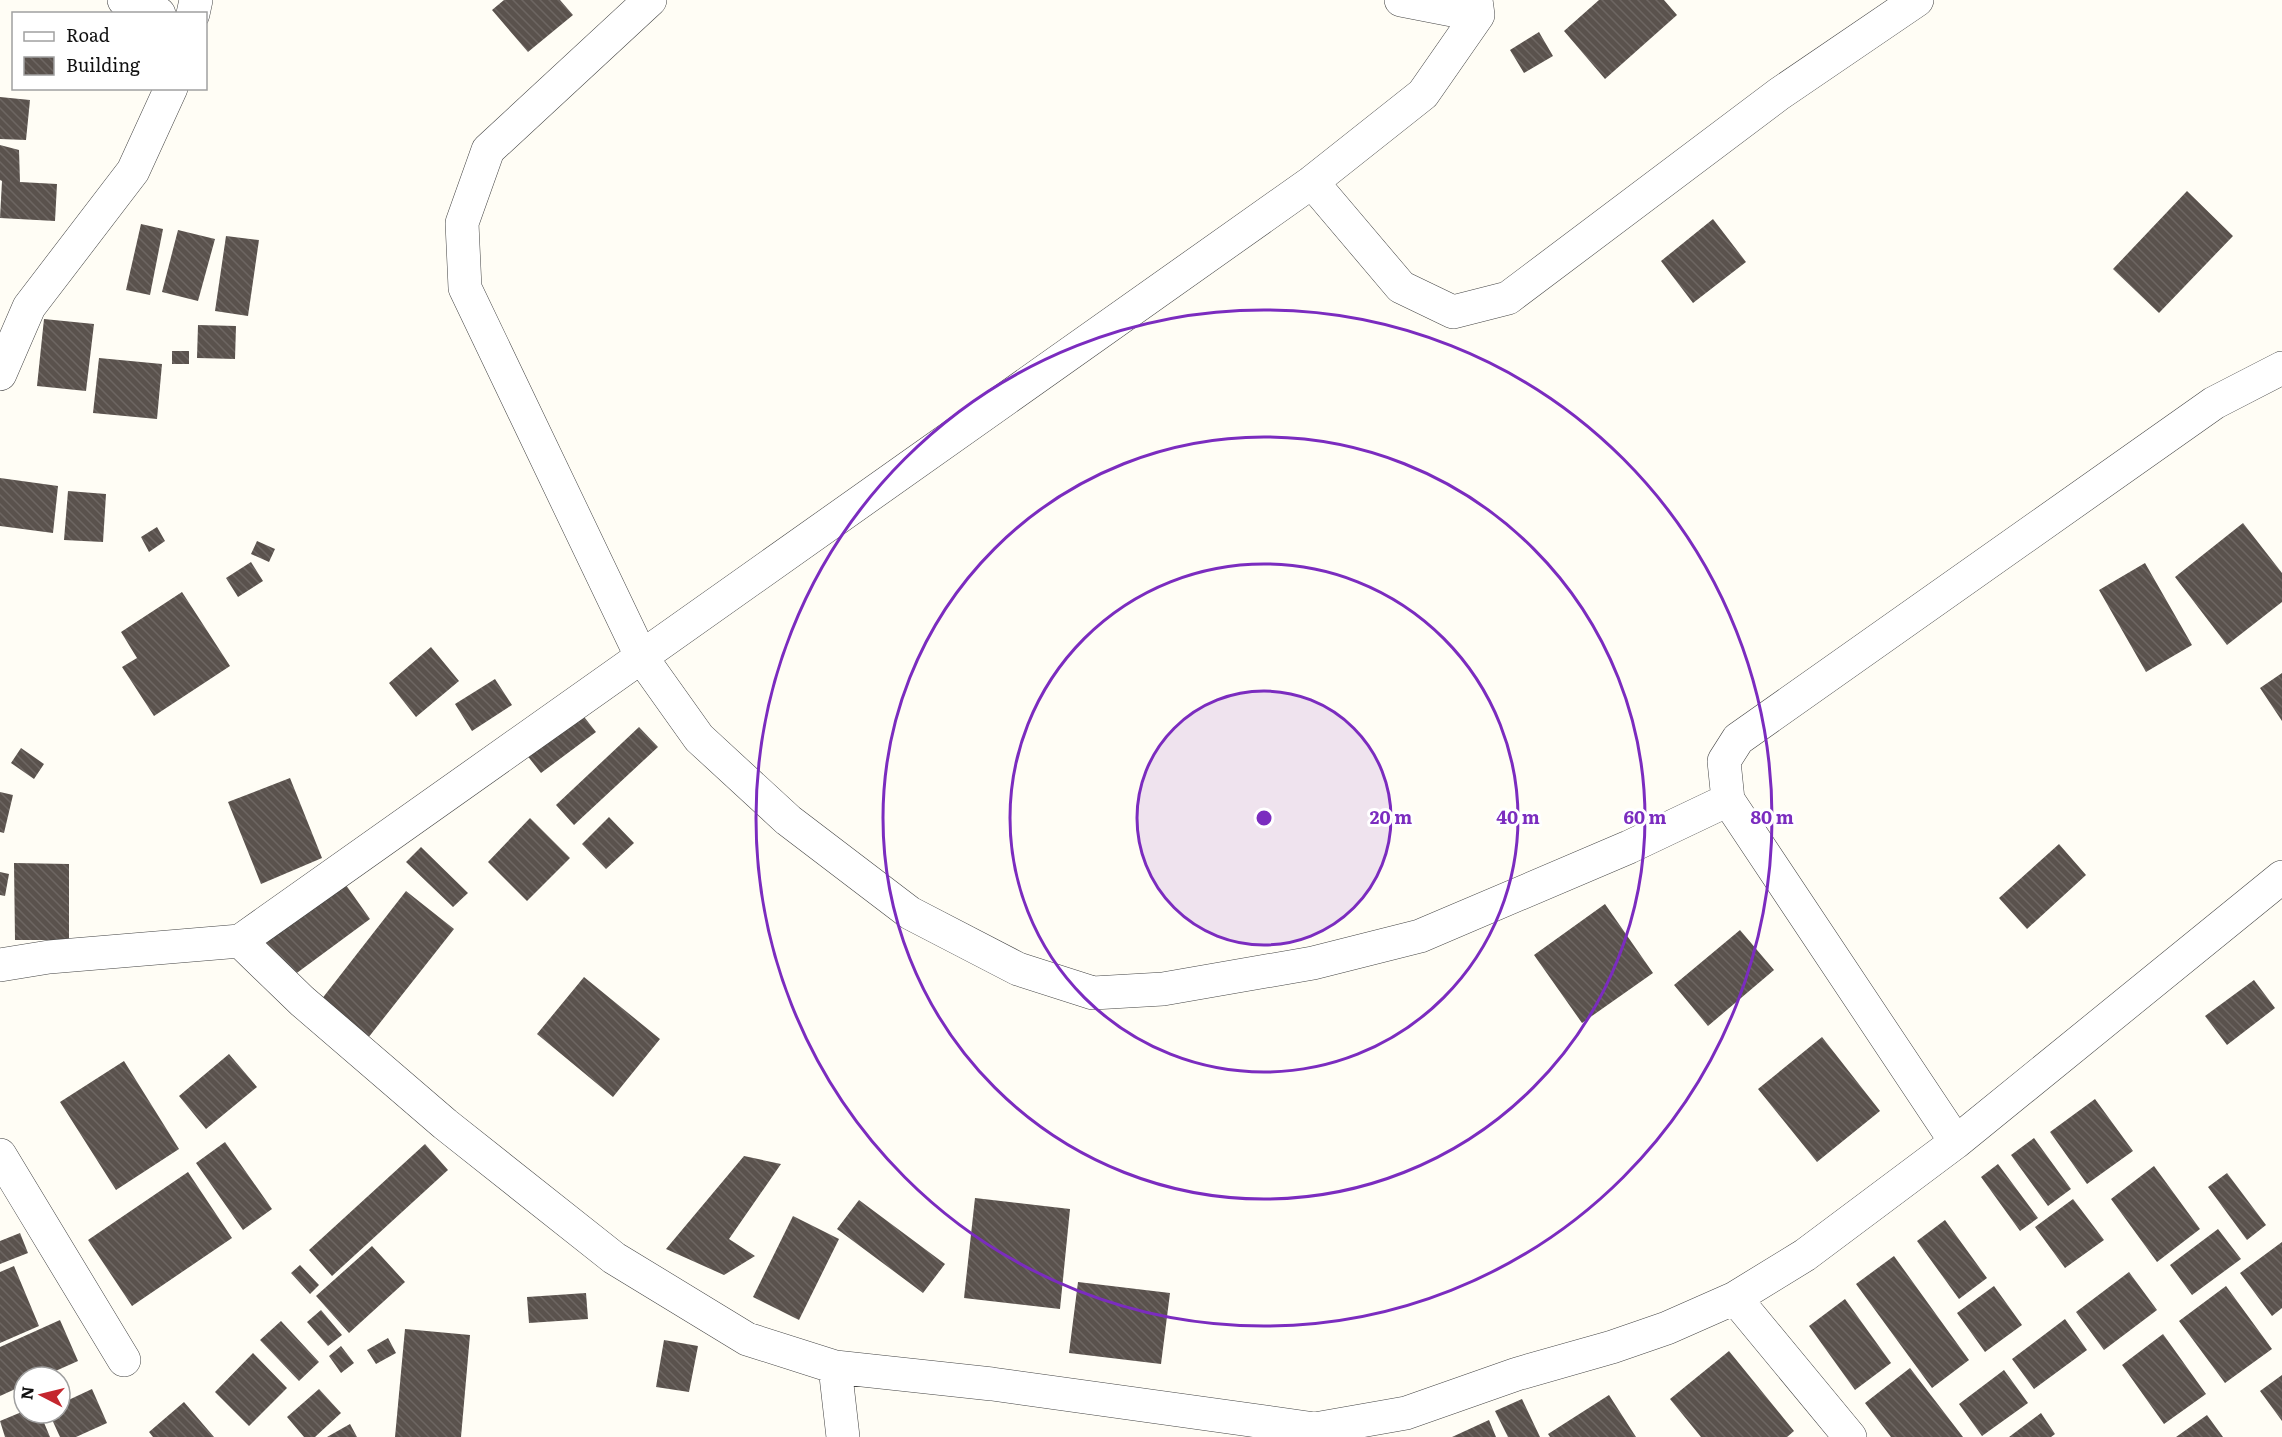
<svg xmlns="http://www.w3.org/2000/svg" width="2282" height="1437" font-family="Literata,serif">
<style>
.building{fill:url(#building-back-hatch)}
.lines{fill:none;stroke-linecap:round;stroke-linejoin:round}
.minor-casing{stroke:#444;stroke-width:34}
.minor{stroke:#fff;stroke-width:33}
.ring{fill:none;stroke:#7b2cbf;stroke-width:3}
.centre{fill:#7b2cbf;stroke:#fff;stroke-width:3}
.ring-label{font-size:18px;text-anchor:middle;font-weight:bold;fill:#7b2cbf;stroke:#fff;stroke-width:6;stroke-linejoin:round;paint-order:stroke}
</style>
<defs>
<pattern id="building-back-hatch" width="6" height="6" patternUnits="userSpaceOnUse" patternTransform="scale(1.5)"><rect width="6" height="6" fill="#5a524d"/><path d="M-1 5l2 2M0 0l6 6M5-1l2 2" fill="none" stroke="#6d6662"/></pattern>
</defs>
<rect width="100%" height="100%" fill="#fffdf5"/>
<path class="building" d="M504,0H560L573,15L528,52L492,10Z
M1599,0H1664L1677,15L1605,79L1564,31Z
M1539,32L1553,56L1524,73L1510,50Z
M0,97L30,100L26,140L0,139Z
M0,145L19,150L20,182L57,184L55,221L0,218L2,181L0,180Z
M2187,191L2233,236L2159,313L2113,269Z
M1713,219L1746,262L1693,303L1661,261Z
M141,224L163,229L150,295L126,290Z
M178,230L215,239L198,301L162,292Z
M226,236L259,240L248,316L215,311Z
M44,319L94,324L86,391L37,386Z
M198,325L236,326L235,359L197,358Z
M172,351H189V364H172Z
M99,358L162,364L157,419L93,413Z
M0,478L58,486L53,533L0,526Z
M68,491L106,494L103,542L64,540Z
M2243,523L2282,573V602L2227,645L2175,577Z
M157,527L165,541L149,552L141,537Z
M257,541L275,549L269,562L251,554Z
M251,562L263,581L238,597L226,578Z
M2145,563L2192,645L2146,672L2099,590Z
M182,592L230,666L154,716L122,667L137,658L121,632Z
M431,647L459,681L416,717L389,683Z
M2282,673V721L2260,688Z
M495,679L512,705L472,731L455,704Z
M581,713L596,732L541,773L526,754Z
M639,727L658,747L574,825L556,805Z
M21,748L44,764L34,779L11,763Z
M290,778L322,858L261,884L228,802Z
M0,792L13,795L4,833L0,832Z
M609,817L634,843L606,869L582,844Z
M530,818L570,858L527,901L488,862Z
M2059,844L2086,875L2027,929L1999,898Z
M421,847L468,893L453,907L406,862Z
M14,863L69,864V940H15Z
M0,872L9,874L5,896L0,895Z
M341,878L370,919L290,978L260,937Z
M406,891L454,929L368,1038L321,1000Z
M1605,904L1653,973L1582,1023L1534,955Z
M1740,930L1774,970L1708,1026L1674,985Z
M584,977L660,1039L613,1097L537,1034Z
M2254,980L2275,1008L2227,1045L2205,1016Z
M1822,1037L1880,1111L1817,1162L1758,1089Z
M229,1054L257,1087L206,1129L179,1096Z
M124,1061L179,1149L116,1190L60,1102Z
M2095,1099L2133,1151L2087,1184L2050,1132Z
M2034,1138L2071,1189L2048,1206L2011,1155Z
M225,1142L272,1209L243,1230L196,1163Z
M425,1144L448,1170L332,1276L309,1250Z
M744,1156L781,1164L729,1239L755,1256L724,1275L666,1249Z
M1998,1164L2038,1218L2020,1231L1981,1177Z
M2154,1166L2200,1229L2157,1262L2111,1199Z
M188,1172L232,1238L132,1306L88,1240Z
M2227,1173L2266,1225L2247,1240L2208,1187Z
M975,1198L1070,1209L1060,1309L964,1298Z
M2073,1199L2104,1240L2065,1268L2035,1227Z
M859,1200L945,1264L923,1293L837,1229Z
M793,1216L839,1239L799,1320L753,1297Z
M1945,1220L1987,1278L1959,1299L1917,1241Z
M2218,1229L2241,1259L2192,1295L2170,1265Z
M20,1233L28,1253L0,1264V1241Z
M2282,1242V1308L2272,1316L2240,1273Z
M372,1246L405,1282L349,1333L316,1296Z
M1894,1256L1969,1360L1932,1388L1856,1284Z
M300,1265L319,1285L310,1294L291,1273Z
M14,1266L39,1326L0,1343V1272Z
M2129,1272L2157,1310L2104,1350L2076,1312Z
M1078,1282L1170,1293L1161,1364L1069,1353Z
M1994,1286L2022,1325L1985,1352L1957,1313Z
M2226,1286L2272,1349L2225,1383L2179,1321Z
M586,1293L588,1319L529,1323L527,1297Z
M1845,1299L1891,1363L1855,1390L1809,1326Z
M321,1310L342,1335L328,1346L307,1322Z
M2065,1319L2087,1350L2034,1389L2012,1359Z
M60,1320L78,1361L42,1377H24V1385L0,1396V1347Z
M281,1321L319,1362L299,1381L260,1340Z
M405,1329L470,1335L461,1437H395Z
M2163,1334L2206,1394L2164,1424L2122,1365Z
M388,1338L396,1353L376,1364L367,1350Z
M664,1340L698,1346L689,1392L656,1387Z
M341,1346L354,1363L341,1373L329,1356Z
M1729,1351L1794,1431L1787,1437H1701L1670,1399Z
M253,1353L287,1388L249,1426L215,1392Z
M1910,1368L1963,1437H1891L1865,1403Z
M2004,1370L2028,1403L1982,1436L1959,1404Z
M2282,1375V1421L2260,1391Z
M92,1389L107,1423L76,1437H60L49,1413H60V1404Z
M319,1389L341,1413L315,1437H304L287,1417Z
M1609,1395L1636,1437H1550L1548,1434Z
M1522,1399L1540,1437H1508L1495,1411Z
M184,1402L214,1437H153L149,1432Z
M24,1411V1413H40L50,1437H5L0,1421Z
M2041,1413L2055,1434L2051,1437H2009Z
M2207,1415L2223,1437H2176Z
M1489,1420L1496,1437H1452Z
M350,1424L357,1437H327Z"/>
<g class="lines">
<g class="minor-casing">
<path id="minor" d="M124,0L159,14
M650,0L488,150L462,223L465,288L642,658L699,738L788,820L910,913L1018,969L1093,993L1163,989L1313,963L1420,936L1629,847L1728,800
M1401,0L1478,15
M193,14L196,0
M1312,182L1401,287L1453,312L1508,298L1779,94L1917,0
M0,374L29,307L133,171L171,88
M240,941L1312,182L1423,94L1478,15L1476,0
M0,965L49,957L240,941L302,1001L445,1124L614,1258L747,1339L835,1367L992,1384L1315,1429L1406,1413L1517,1374L1612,1347L1667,1328L1735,1298L1805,1255L1956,1142L2282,877
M1956,1142L1728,800L1724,761L1738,739L2214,403L2282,368
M0,1155L124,1360
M1735,1298L1850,1437
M835,1367L843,1437"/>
</g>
<use href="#minor" class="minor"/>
</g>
<circle cx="1264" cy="818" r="127" fill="#7b2cbf" fill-opacity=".12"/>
<g class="ring">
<circle cx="1264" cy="818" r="127"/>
<circle cx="1264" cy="818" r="254"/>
<circle cx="1264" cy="818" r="381"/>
<circle cx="1264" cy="818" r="508"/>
</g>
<circle cx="1264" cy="818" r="9" class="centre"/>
<g class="ring-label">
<text x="1391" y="824">20 m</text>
<text x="1518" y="824">40 m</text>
<text x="1645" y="824">60 m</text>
<text x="1772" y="824">80 m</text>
</g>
<rect x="12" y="12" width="195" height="78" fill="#ffffff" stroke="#a0a0a0" stroke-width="1.5"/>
<rect x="24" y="32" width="30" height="9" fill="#ffffff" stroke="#a0a0a0" stroke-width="1.5"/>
<text x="66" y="42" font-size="18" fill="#111111">Road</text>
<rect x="24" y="57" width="30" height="18" fill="url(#building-back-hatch)" stroke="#a0a0a0" stroke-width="1.5"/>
<text x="66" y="72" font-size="18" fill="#111111">Building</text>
<g transform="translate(42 1395) rotate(277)"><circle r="28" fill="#ffffff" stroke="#a0a0a0" stroke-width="1.5"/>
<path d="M0-4.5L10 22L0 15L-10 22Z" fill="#c4262e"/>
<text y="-9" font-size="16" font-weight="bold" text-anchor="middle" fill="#111111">N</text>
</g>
</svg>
